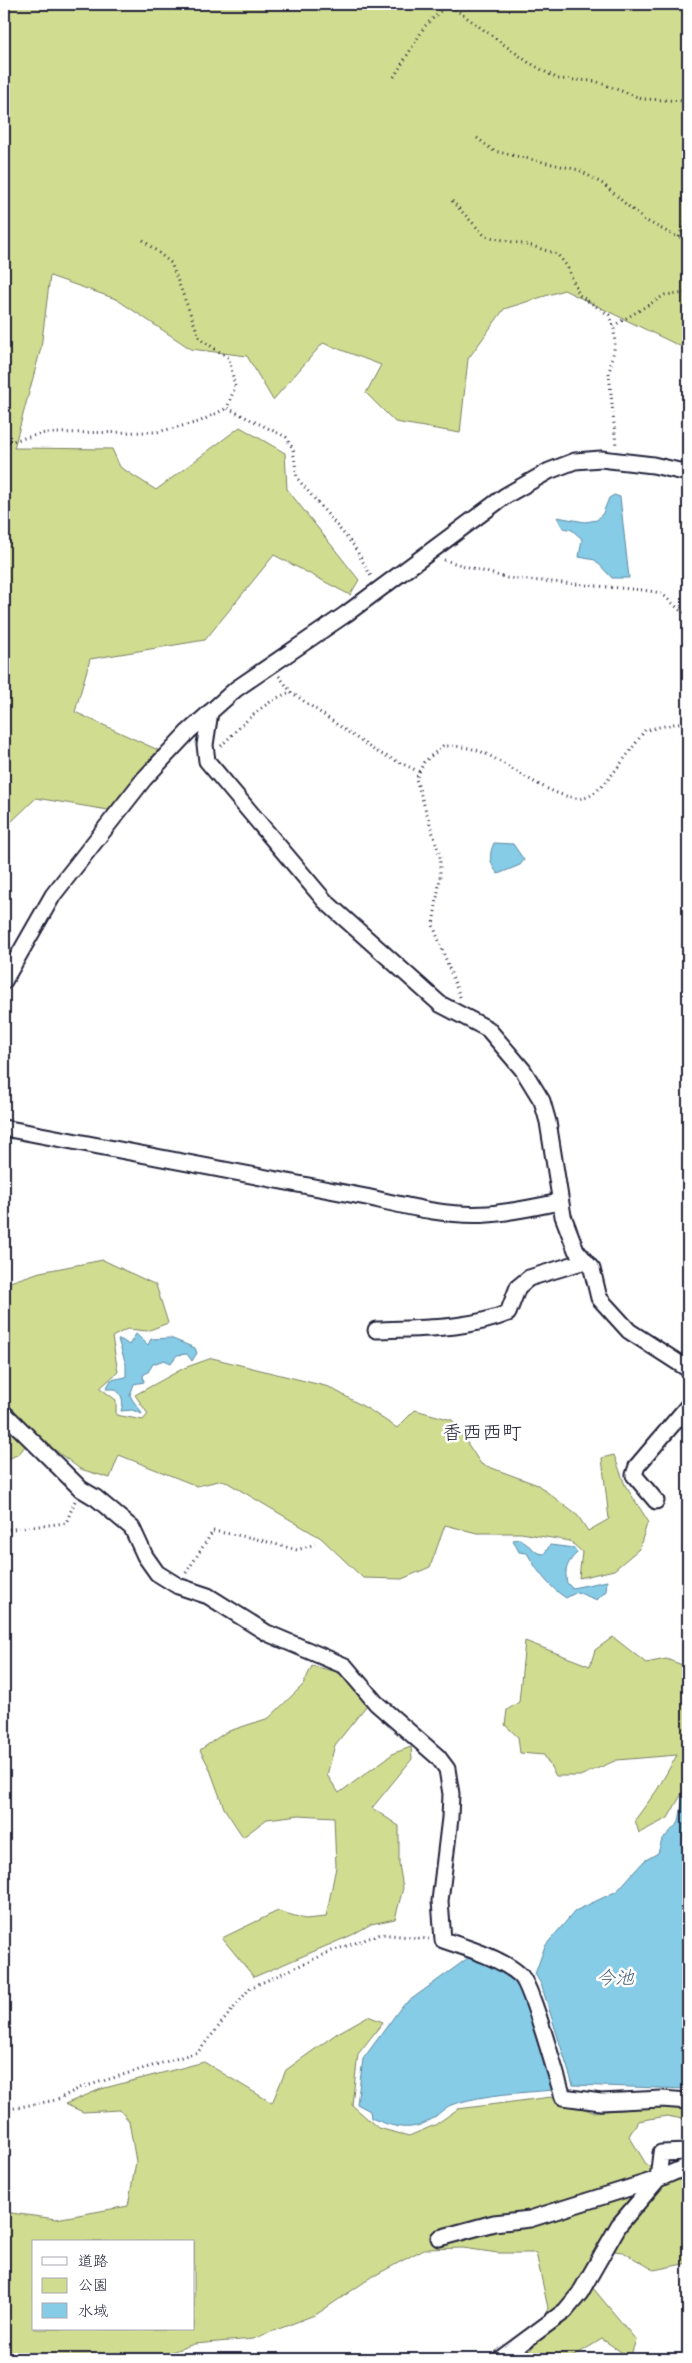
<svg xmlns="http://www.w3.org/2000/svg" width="692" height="2363" font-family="Itim,'Klee One',sans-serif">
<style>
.green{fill:#d0dd90;stroke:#798066;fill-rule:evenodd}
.water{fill:#86cce7;stroke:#5e88a2}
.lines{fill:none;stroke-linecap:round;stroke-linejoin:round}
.minor-casing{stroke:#22223b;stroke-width:19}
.path{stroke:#22223b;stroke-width:3;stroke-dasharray:1 4;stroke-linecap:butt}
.minor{stroke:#fff;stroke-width:15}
.labels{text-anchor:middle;stroke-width:5;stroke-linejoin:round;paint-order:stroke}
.water-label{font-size:19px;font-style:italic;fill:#455e77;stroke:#fff}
.quarter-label{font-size:20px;fill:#22223b;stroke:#fff}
</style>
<rect width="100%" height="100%" fill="#fff"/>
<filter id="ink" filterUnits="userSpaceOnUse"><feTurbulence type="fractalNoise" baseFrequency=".02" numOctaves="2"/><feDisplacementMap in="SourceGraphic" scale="10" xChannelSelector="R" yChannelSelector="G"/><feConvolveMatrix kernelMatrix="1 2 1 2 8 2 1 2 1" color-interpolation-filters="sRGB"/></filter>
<g filter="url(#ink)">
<path class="green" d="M4,4H688V350L564,290L504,309L468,359L460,433L395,422L366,393L381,365L323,343L273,400L247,356L191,349L116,299L50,276L41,348L14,448L112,449L120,467L156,490L240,427L285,453L287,489L359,580L350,595L274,555L205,640L90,659L75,712L158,750L108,810L36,798L10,823L4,816Z
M103,1260L156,1285L168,1323L147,1331L127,1329L112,1337L118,1372L100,1388L116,1400V1415L143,1420L148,1414L135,1395L184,1368L212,1358L329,1387L368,1409L397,1428L415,1410L452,1420L481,1464L538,1485L578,1516L588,1531L609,1519L602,1458L614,1455L625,1485L648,1521L639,1549L614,1570L579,1578L582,1552L570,1541L521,1533H477L445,1525L430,1567L402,1579L363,1578L321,1538L223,1480L197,1486L119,1455L110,1478L80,1469L34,1434L19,1454L4,1461V1284L40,1272Z
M613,1637L646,1663L666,1659L688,1667V1788L684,1790L668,1818L639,1833L635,1820L657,1790L677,1755L617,1760L580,1776H556L544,1755L520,1753L518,1737L505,1725L507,1710L519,1702L525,1641L590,1666L595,1650Z
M312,1666L339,1672L367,1705L335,1745L327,1775L339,1793L394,1753L411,1747L412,1759L372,1808L399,1826V1864L403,1888L395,1919L371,1924L352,1935L254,1977L222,1938L278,1911L305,1919L326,1917L336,1867L334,1817L299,1815L267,1819L243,1837L224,1808L209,1767L200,1750L226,1732L269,1718L303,1685Z
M368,2016L383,2022L358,2054L352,2105L378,2128L409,2136L435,2125L458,2109L551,2097L593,2112L668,2106L688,2108V2120L667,2116L638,2121L629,2136L646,2164L670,2183L688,2177V2263L654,2270L623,2252L596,2249L583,2276L636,2340L630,2358L602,2339L569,2359H520L532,2348L548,2308L536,2253H498L463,2248L424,2249L372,2277L317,2314L253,2339L194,2344L151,2359H4V2212L56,2219L128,2206L136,2162L129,2121L120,2110L83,2112L65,2104L101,2089L204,2062L272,2103L286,2070L336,2034ZM34,2242H194V2329H34Z"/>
<path class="water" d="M614,495L620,497L629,578H612L595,560L579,557L582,539L572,530L563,528L557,517L585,522L597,520L603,513L609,498Z
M494,843L513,844L524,860L520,865L498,874C490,864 488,856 494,843Z
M136,1334L148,1345L151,1339L170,1338L195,1348L197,1353L192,1361L187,1354L177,1355L171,1363L164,1360L153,1364L148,1372L143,1375L144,1382L134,1384L130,1395C133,1403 139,1406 142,1414L132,1410L121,1411C124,1402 123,1395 115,1389H106L111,1380L126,1377V1364L118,1340H122L129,1345Z
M520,1539L538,1553L544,1554L550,1545L574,1548L577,1553C567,1563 564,1569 567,1583L572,1588L607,1581L606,1591L597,1600L577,1592L566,1598C549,1587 537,1571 527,1553L519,1552L513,1540Z
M688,1795V2089L573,2085L541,1984L535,1974L545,1946L575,1911L617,1891L644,1861L658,1853L662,1840L679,1822L683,1798Z
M468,1958L493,1967L520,1985L553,2090C520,2093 486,2094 454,2104C446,2106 439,2114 432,2119C411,2133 393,2127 371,2118L370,2111L357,2104L363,2059L402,2006Z"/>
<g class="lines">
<g class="minor-casing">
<path id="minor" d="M210,712L205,745L207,761L325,901L440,1004L488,1029L523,1070L542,1101L548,1122L563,1216L576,1250L592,1269L599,1298L629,1331L688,1369
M4,981L53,895L144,779L188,732L236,689L346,614L505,496L549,471L575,461L601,459L653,465L688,473
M4,1128L366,1197C406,1206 447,1217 488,1214C512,1212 536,1207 559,1202
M376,1330C420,1328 467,1330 508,1313L518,1287L529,1278L585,1261
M4,1413L81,1489L96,1498L132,1528L145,1556L157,1573L178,1586L208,1596L267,1633L345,1666L376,1703L438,1757L447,1769L451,1794L450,1818L440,1901L443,1940C467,1948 501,1958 520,1975C532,1985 556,2076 563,2097L601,2102L662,2099L688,2101
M656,1501L634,1475L637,1466L688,1406
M439,2238L494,2223L530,2219L658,2179L688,2166
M500,2359L565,2311L580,2293L619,2225L658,2179L661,2153L688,2152"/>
</g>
<path class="path" d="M394,77L425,26L448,4L528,62L558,79L595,81L643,99L688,101
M477,138L494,151L579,170L603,184L643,219L673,235L688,240
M452,201L485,236L532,246L557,254L567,266L579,295L609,315L614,329L615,345L609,373L616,445
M679,237L688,215
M143,240L171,263L200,339L229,358L235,387L227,408L286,437L293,449L297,478L354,546L372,578
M613,326L665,295L688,293
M4,443L45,433L157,432L199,422L227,408
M444,560L507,578L643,590L661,593L680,610L688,614
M279,676L291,692L375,751L420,772
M221,746C242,725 262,702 291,692
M460,997L433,925L440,878V856L416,779L424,762L443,746C457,746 471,747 484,753C507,763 568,811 591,795C607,785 633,747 645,730L688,721
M4,1530L66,1523L75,1501
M186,1573L213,1531L253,1538L297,1550L315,1544
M4,2110L56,2100L80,2088L198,2052L250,1988L332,1951L381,1934L429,1939"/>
<use href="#minor" class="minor"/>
</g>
</g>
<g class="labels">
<g class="water-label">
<text x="615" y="1984">今池</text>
</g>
<g class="quarter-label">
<text x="482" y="1439">香西西町</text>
</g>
</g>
<rect width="692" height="2363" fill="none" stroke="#fff" stroke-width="20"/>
<rect x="10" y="10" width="672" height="2343" fill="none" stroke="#22223b" stroke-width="2" filter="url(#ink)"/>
<rect x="32" y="2240" width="162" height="90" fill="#ffffff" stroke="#a7a7b1"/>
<rect x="42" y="2257" width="25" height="8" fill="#ffffff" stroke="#a7a7b1"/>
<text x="78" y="2266" font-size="15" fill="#22223b">道路</text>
<rect x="42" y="2278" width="25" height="15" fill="#d0dd90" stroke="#a7a7b1"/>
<text x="78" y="2290" font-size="15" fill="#22223b">公園</text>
<rect x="42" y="2303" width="25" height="15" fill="#86cce7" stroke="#a7a7b1"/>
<text x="78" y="2316" font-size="15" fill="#22223b">水域</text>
</svg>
